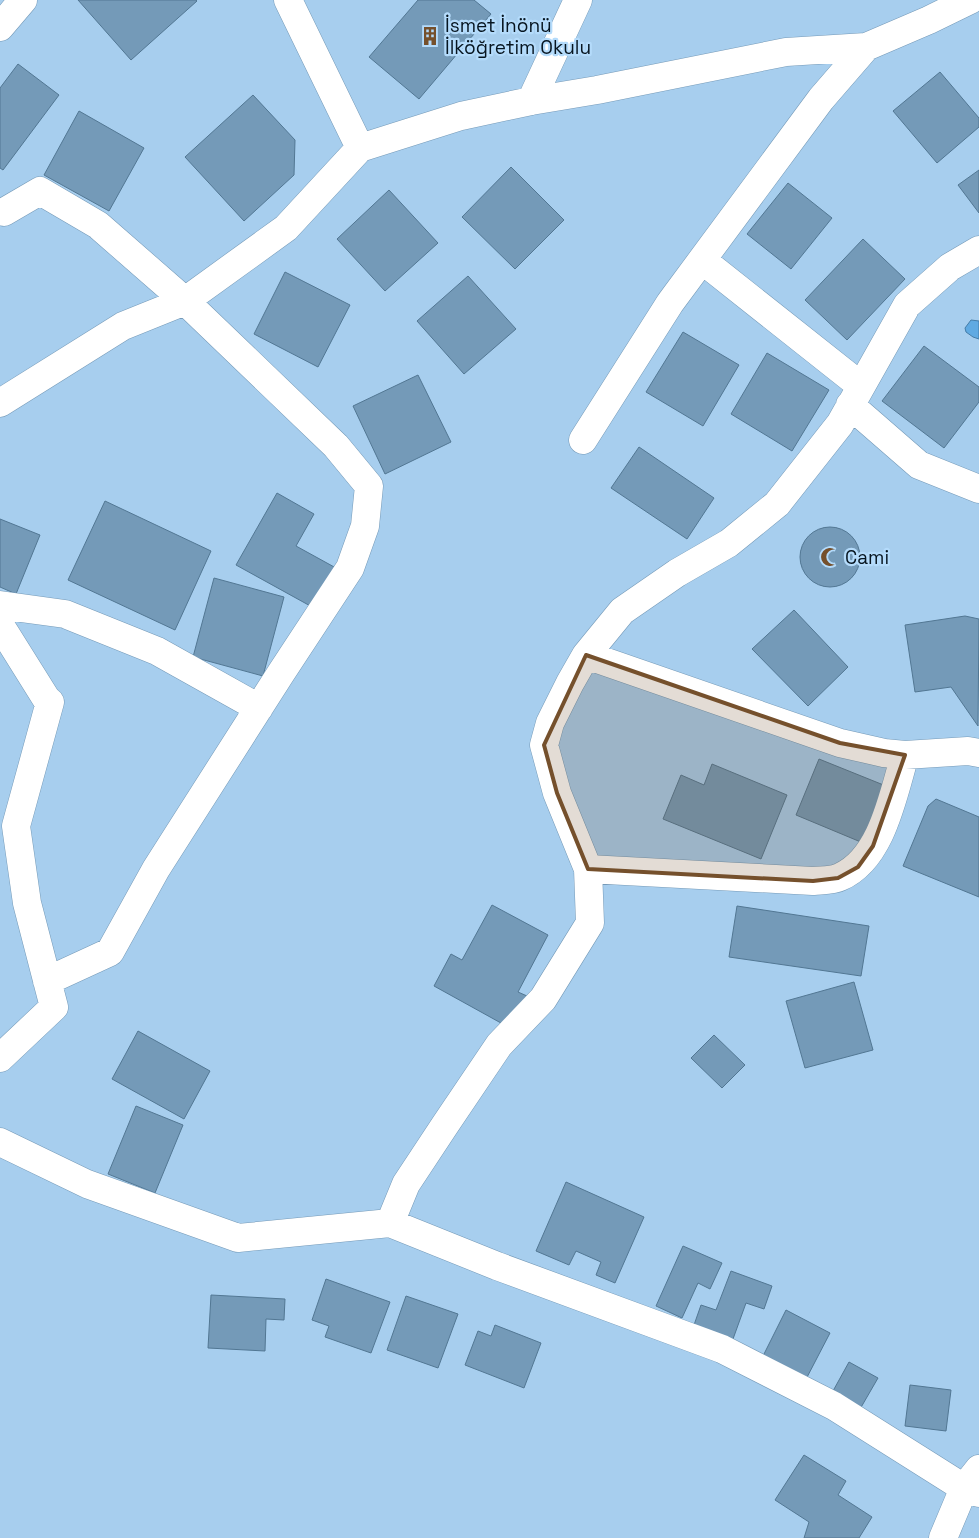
<svg xmlns="http://www.w3.org/2000/svg" width="979" height="1538" font-family="'Space Grotesk',sans-serif">
<style>
.water{fill:#60aae2;stroke:#457da8}
.building{fill:#749ab8;stroke:#527793}
.lines{fill:none;stroke-linecap:round;stroke-linejoin:round}
.minor-casing{stroke:#759ab8;stroke-width:29}
.minor{stroke:#fff;stroke-width:28}
.marked{fill:#75502c;fill-opacity:0.2;stroke:#75502c;stroke-width:4;stroke-linejoin:round}
.labels{text-anchor:middle;stroke-width:4.5;stroke-linejoin:round;paint-order:stroke}
.poi-label{font-size:19px;fill:#071520;stroke:#b4dbfb;text-anchor:start}
</style>
<rect width="100%" height="100%" fill="#a7ceee"/>
<path class="water" d="M971,320L979,321V339L973,337L966,332L965,328Z"/>
<path class="building" d="M78,0H196L197,1L131,60Z
M418,0H474L491,14L419,99L369,57Z
M18,64L59,95L3,170L0,168V88Z
M940,72L979,118V127L937,163L893,111Z
M253,95L295,140L294,175L244,221L185,157Z
M79,111L144,148L109,211L44,175Z
M511,167L564,220L515,269L462,217Z
M979,170V213L958,185Z
M788,183L832,218L791,269L747,234Z
M389,190L438,243L385,291L337,239Z
M863,239L905,279L847,340L805,300Z
M285,272L350,305L318,367L254,334Z
M468,276L516,329L464,374L417,321Z
M683,332L739,365L703,426L646,392Z
M924,346L979,387V402L944,448L882,401Z
M767,353L829,390L792,451L731,414Z
M418,375L451,442L385,474L353,406Z
M639,447L714,498L687,539L611,488Z
M277,493L314,514L296,546L336,568L314,608L236,565Z
M105,501L211,551L175,630L68,580Z
M0,519L40,535L16,594L0,587Z
M800 557a30 30 0 1 1 60 0a30 30 0 1 1-60 0Z
M214,578L284,597L263,676L193,657Z
M794,610L848,667L808,706L752,649Z
M965,616L979,619L978,726L951,687L915,692L905,625Z
M819,759L891,788L868,845L796,815Z
M712,764L787,795L761,859L663,819L681,775L704,785Z
M936,799L979,817V897L903,866L928,806Z
M492,905L548,935L518,992L527,996L510,1028L434,986L451,954L462,960Z
M737,906L869,926L861,976L729,957Z
M854,982L873,1050L805,1068L786,1001Z
M138,1031L210,1071L184,1119L112,1079Z
M714,1035L745,1065L722,1088L691,1058Z
M136,1106L183,1125L155,1193L108,1174Z
M566,1182L644,1217L615,1283L596,1275L601,1262L576,1251L569,1265L536,1251Z
M683,1246L722,1263L710,1289L698,1283L682,1318L656,1306Z
M731,1271L772,1286L764,1309L746,1303L733,1339L694,1325L701,1305L716,1310Z
M326,1279L390,1302L371,1353L325,1337L329,1326L312,1320Z
M211,1295L285,1299L284,1320L266,1319L265,1351L208,1348Z
M406,1296L458,1314L438,1368L387,1350Z
M786,1310L830,1333L804,1383L761,1360Z
M495,1325L541,1343L524,1388L465,1365L478,1331L491,1336Z
M849,1362L878,1378L856,1416L828,1400Z
M910,1385L951,1390L946,1431L905,1426Z
M804,1455L846,1481L838,1495L872,1517L859,1538H804L809,1522L775,1500Z"/>
<g class="lines">
<g class="minor-casing">
<path id="minor" d="M288,0L360,148
M0,27L23,0
M531,101L578,0
M4,212L40,191L98,225L185,301L336,446L369,486L365,526L350,568L281,673L156,869L110,952L47,981
M702,260L861,386
M0,403L123,326L185,301L286,228L360,148L461,116L531,101L597,90L786,52L866,47L929,20L970,0
M850,405L919,465L979,489
M583,440L670,303L821,99L866,47
M0,605L65,614L157,651L259,708
M0,625L47,700L50,702L16,826L27,903L54,1007L0,1058
M586,655L840,743L884,753L905,755L968,751L979,753
M588,869L813,881C821,880 832,881 840,877C882,859 893,795 905,755
M0,1142L87,1184L238,1238L390,1223L497,1266L722,1349L834,1406L964,1488L979,1493
M390,1223L406,1184L445,1125L499,1045L543,999L590,923L588,869L557,793L544,745L550,723L570,683L586,655L622,611L677,573L729,543L777,504L840,424L907,305L950,267L979,250
M943,1538L964,1488L979,1469"/>
</g>
<use href="#minor" class="minor"/>
</g>
<path class="marked" d="M586,655L840,743L905,755L873,846L858,867L838,878L813,881L588,869L557,793L544,745Z"/>
<defs>
<g id="building-bare" transform="scale(1.5)"><path d="M-4-6H4V6H1V3H-1V6H-4ZM-2.5-4.3h1.7v1.8h-1.7ZM.8-4.3h1.7v1.8H.8ZM-2.5-1h1.7V.8h-1.7ZM.8-1h1.7V.8H.8Z" fill="#75502c" stroke="#b4dbfb" stroke-width="2.5" paint-order="stroke"/></g>
<g id="mosque-bare" transform="scale(1.5)"><path d="M3.5-4.9A6 6 0 1 0 3.5 4.9A5 5 0 1 1 3.5-4.9Z" fill="#75502c" stroke="#b4dbfb" stroke-width="2.5" paint-order="stroke"/></g>
</defs>
<g fill-rule="evenodd">
<use href="#building-bare" x="430" y="36"/>
<use href="#mosque-bare" x="830" y="557"/>
</g>
<g class="labels">
<g class="poi-label">
<text x="445" y="32">İsmet İnönü<tspan x="445" dy="22">İlköğretim Okulu</tspan></text>
<text x="845" y="564">Cami</text>
</g>
</g>
</svg>
